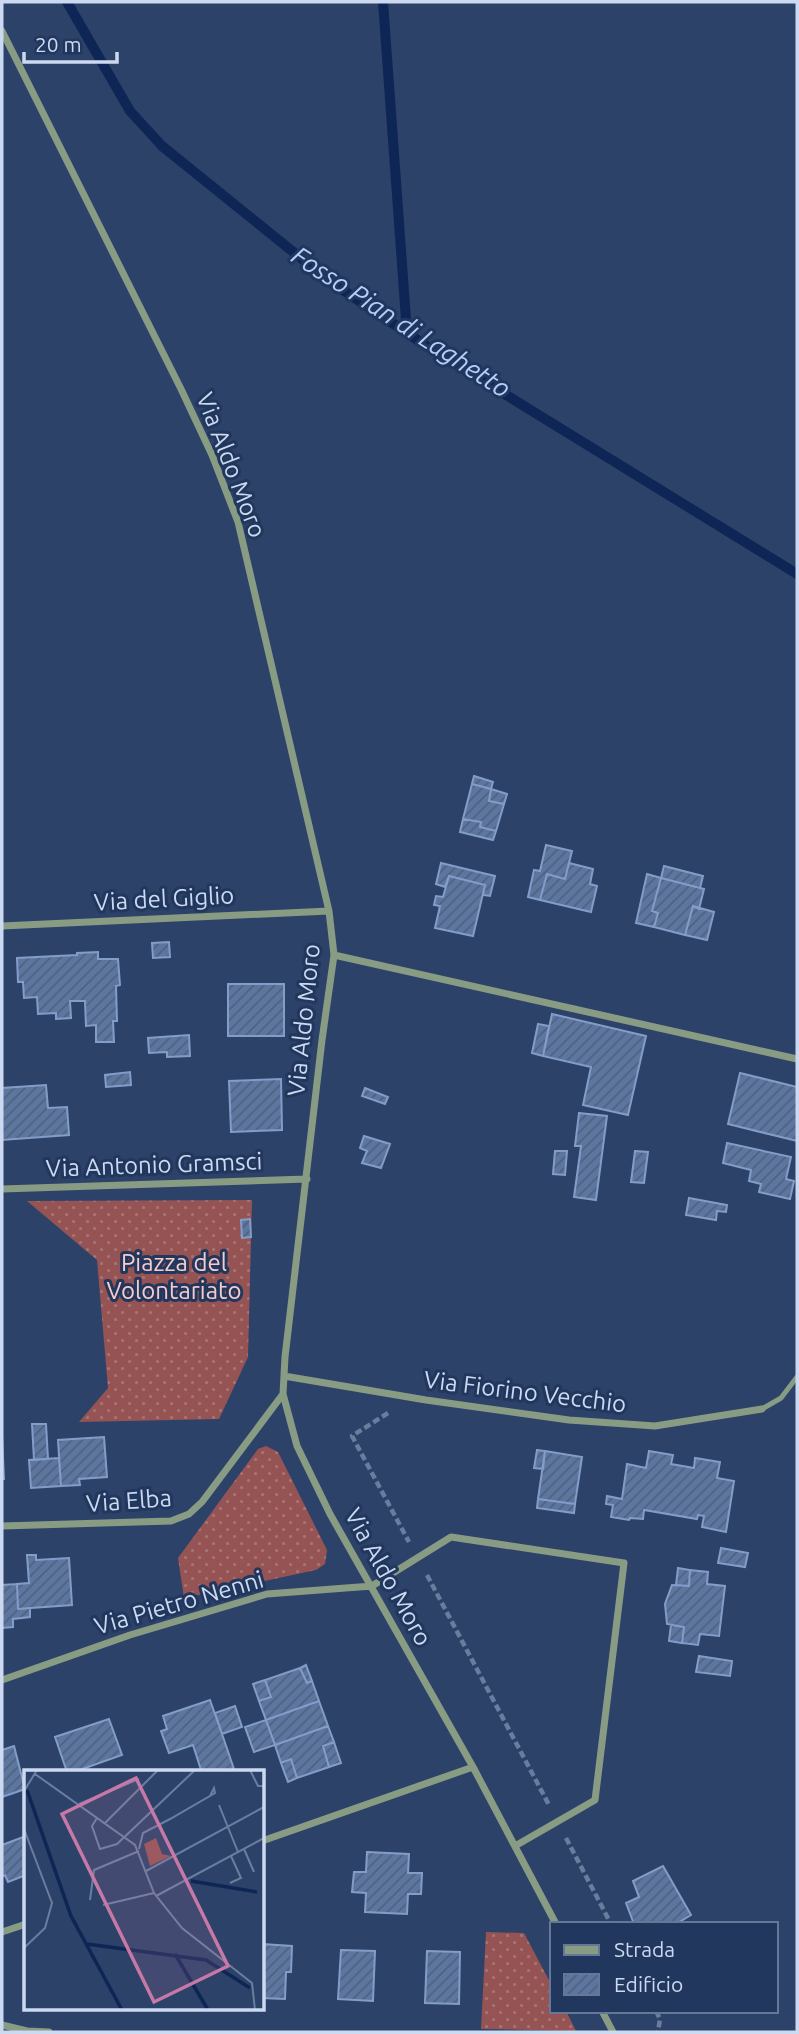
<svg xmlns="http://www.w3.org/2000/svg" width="799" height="2034" font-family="Ubuntu,sans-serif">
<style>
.grass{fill:url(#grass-dots)}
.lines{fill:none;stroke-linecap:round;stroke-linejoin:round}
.stream{stroke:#0d2655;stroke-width:10}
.building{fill:url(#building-hatch);stroke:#839dc9;stroke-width:2}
.path{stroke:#6a7d9e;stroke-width:4.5;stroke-dasharray:7 3.5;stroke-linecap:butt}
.service{stroke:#889c84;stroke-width:5}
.minor{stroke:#889c84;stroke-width:7}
.labels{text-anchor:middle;stroke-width:6;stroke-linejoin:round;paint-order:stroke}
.street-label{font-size:24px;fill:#cbd9f1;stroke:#22375d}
.park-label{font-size:24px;fill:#f6cbc9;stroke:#22375d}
.water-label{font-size:26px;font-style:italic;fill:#b3cffe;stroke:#22375d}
.inset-river{fill:none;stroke:#0d2655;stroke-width:3.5}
.inset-road{fill:none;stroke:#6c7e9f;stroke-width:2}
.view{fill:#c678a6;fill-opacity:0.15;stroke:#c678a6;stroke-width:3.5}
.inset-edge{fill:none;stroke:#cbd9f1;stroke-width:3.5}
</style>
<defs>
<pattern id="grass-dots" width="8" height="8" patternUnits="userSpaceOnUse" patternTransform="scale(1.75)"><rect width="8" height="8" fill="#955453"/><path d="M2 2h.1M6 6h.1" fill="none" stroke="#a77475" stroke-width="1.8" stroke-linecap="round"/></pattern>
<pattern id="building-hatch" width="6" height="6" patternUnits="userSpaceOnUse" patternTransform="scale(1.75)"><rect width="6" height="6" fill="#5d76a0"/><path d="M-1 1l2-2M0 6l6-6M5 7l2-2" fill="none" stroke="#50617d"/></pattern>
</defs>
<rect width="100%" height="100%" fill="#2c4269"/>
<path class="grass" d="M252,1200L248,1357L219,1419L79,1422L108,1388L97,1260L27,1201Z
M266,1446L278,1452L327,1550L325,1564L316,1570L184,1598L178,1558L258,1449Z
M486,1932L524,1933L552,1986V2011H566L576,2031L481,2029Z"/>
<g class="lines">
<path class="stream" d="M67,2L130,111L162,146L328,280L425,345L797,574
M383,2L407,333"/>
</g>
<path class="building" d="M474,776L493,782L491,789L472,784Z
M472,784L491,789L489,801L504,804L496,831L480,827L481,822L463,819Z
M491,789L507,794L504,804L489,801Z
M463,819L481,822L480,827L496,831L493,840L460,832Z
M546,845L572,851L565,879L547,874L540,900L528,897L534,870L540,871Z
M441,863L495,876L490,896L483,895L485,885L449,876L445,887L436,884Z
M569,863L593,869L590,884L597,886L591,912L540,900L547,874L565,879Z
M664,866L703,876L700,888L661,878Z
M647,874L661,878L652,911L658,913L654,927L636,923Z
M449,876L485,885L473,936L435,928L440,906L434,905L436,896L443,897Z
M661,878L704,889L699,909L693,906L685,935L654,927L658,913L652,911Z
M693,906L714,912L707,940L685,935Z
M169,942L170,957L153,958L152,943Z
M98,952V959H118L120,985L116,986L117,1021H113L114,1042H96V1025L86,1026L85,1001H70L71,1018L56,1019V1013L38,1014L37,997L24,998L23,982H18L17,958L77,955V953Z
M228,984H284V1036H228Z
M552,1014L646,1036L628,1115L583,1105L591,1067L543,1056Z
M538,1024L549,1026L543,1056L532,1053Z
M189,1035L190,1056L167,1057V1052L149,1053L148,1038Z
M130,1072L131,1085L106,1087L105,1075Z
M740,1073L797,1087V1141L728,1124Z
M281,1079L282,1130L231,1132L229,1081Z
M46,1085L48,1108L67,1107L69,1135L2,1140V1088Z
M365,1088L388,1097L385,1104L362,1096Z
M579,1113L607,1116L596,1200L574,1197L581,1146H575Z
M364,1136L390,1144L381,1168L362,1163L367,1151L360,1148Z
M727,1143L791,1157L786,1179L794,1181L790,1199L759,1192L761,1184L749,1181L751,1170L723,1163Z
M555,1151H567L565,1175L553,1174Z
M635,1151L648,1152L644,1183L631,1182Z
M689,1198L727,1205L726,1212L717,1211L716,1220L686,1215Z
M250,1219L251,1237L242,1238L241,1220Z
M32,1424H46L48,1459L34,1460Z
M2,1435L4,1479H2Z
M104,1437L107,1477L79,1479L80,1485L61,1486L58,1440Z
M537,1450L545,1451L543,1469L534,1468Z
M545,1451L582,1457L575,1504L538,1499Z
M649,1451L673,1455L671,1464L694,1468L695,1458L720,1462L717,1478L734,1481L726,1532L702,1527L704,1516L698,1515L697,1519L644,1510L643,1519L630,1518L629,1520L611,1517L613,1505L606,1504L607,1496L622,1499L627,1464L646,1468Z
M59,1458L61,1486L31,1488L29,1460Z
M538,1499L575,1504L574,1513L537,1508Z
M721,1548L748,1553L745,1567L718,1563Z
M27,1555H36V1560L69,1558L72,1605L18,1609L17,1584L29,1583Z
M678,1568L690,1570L689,1586L676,1585Z
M690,1570L708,1572L707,1584L725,1586L719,1636L700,1634L698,1645L682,1643L684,1627L667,1624L665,1604L672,1585L689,1586Z
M17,1584L18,1609L30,1608V1617L13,1619V1627L2,1628V1585Z
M671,1625L684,1627L682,1643L669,1641Z
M699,1656L732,1661L730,1676L696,1672Z
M306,1665L312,1681L307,1683L300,1668Z
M300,1668L307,1683L312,1681L319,1701L266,1720L259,1701L271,1697L265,1680Z
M265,1680L271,1697L259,1701L253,1684Z
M210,1700L222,1734L235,1772H197L201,1770L193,1745L169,1753L161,1731L167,1729L163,1716Z
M319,1701L328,1726L275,1745L266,1720Z
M235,1706L242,1727L222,1734L215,1713Z
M109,1719L122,1755L74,1772H67L55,1737Z
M266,1720L275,1745L254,1752L245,1727Z
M328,1726L334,1742L323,1746L329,1767L297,1778L291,1759L281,1763L275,1745Z
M334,1742L341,1763L329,1767L323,1746Z
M14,1746L25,1789L2,1797V1750Z
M291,1759L297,1778L288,1782L281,1763Z
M26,1836V1875L8,1882L5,1875L2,1877V1845Z
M367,1852L409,1854L408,1873H422L421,1894H408L407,1914L365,1912L366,1893L352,1892L354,1872H366Z
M663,1866L691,1915L676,1924H634L626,1903L639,1897L633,1881Z
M262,1944L292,1946L291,1972H286L285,1999L262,1998Z
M341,1950L375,1951L373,2001L338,1999Z
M427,1951L460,1952L459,2004L425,2003Z"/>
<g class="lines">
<path class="path" d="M388,1413L352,1436L409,1542
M427,1575L549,1805
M566,1838L611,1924
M656,2011L660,2019L658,2032"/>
<path class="service" d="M762,1409L781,1398L797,1377"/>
<path class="minor" d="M2,31L181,389L212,455L238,522L329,911L334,955L322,1040L285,1357L283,1394L297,1446L330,1514L473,1767L556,1924
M2,926L329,911
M334,955L797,1059
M2,1189L307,1179
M284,1376L426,1400L569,1420L655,1426L762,1409
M2,1526L171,1521L189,1514L202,1502L283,1394
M2,1680L130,1635L267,1594L372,1586L451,1537L624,1563L595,1800L515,1846
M262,1841L473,1767
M2,1932L26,1924
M602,2011L613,2032
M2,2025L27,2031L49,2032"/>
</g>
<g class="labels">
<g class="street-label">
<text transform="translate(231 465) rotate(69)" y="8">Via Aldo Moro</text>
<text transform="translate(164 899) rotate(-3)" y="8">Via del Giglio</text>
<text transform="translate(304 1020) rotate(-84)" y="8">Via Aldo Moro</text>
<text transform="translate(154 1165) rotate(-2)" y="8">Via Antonio Gramsci</text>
<text transform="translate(525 1392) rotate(7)" y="8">Via Fiorino Vecchio</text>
<text transform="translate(129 1501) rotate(-4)" y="8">Via Elba</text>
<text transform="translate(388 1577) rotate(61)" y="8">Via Aldo Moro</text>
<text transform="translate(179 1603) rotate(-16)" y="8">Via Pietro Nenni</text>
</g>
<g class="park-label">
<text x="174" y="1271">Piazza del<tspan x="174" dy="28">Volontariato</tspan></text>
</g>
<g class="water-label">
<text transform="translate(401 322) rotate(33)" y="9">Fosso Pian di Laghetto</text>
</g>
</g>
<g transform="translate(24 1770)">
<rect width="240" height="240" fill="#2c4269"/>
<path d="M132,68L138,84L147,86L126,96L120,74Z" fill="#955453"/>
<path class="inset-river" d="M3,20L47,146L98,240M167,111L233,122M63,174L182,190L226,218M151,184L184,240"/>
<path class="inset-road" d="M226,0L234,16H240M11,4L111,75L130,123L158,158L228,213L231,240M0,21L13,0M55,34L115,9M195,35L214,82M73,48L68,56L76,79L93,74L171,0M80,54L134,0M0,59L28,133L21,158L0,178M115,79L119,63L146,49L191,23L190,18L186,26M220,79L230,102M122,101L240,37M206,113L217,108L207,86M132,126L240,68M66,130L70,100L115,81M79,135L130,123"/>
<path class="view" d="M112,8L204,196L130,232L38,44Z"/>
<rect width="240" height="240" class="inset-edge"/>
</g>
<rect width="799" height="2034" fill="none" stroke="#cbd9f1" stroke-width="7"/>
<rect x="550" y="1922" width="228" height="91" fill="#22375d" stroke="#667898" stroke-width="2"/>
<rect x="564" y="1945" width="35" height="10" fill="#889c84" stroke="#667898" stroke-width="2"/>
<text x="614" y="1957" font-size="21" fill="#cbd9f1">Strada</text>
<rect x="564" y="1974" width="35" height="21" fill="url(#building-hatch)" stroke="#667898" stroke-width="2"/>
<text x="614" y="1992" font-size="21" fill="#cbd9f1">Edificio</text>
<path d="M24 52v10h93v-10" fill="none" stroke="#cbd9f1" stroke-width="3.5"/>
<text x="35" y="52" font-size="21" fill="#cbd9f1" stroke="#22375d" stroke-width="5" paint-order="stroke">20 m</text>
</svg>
